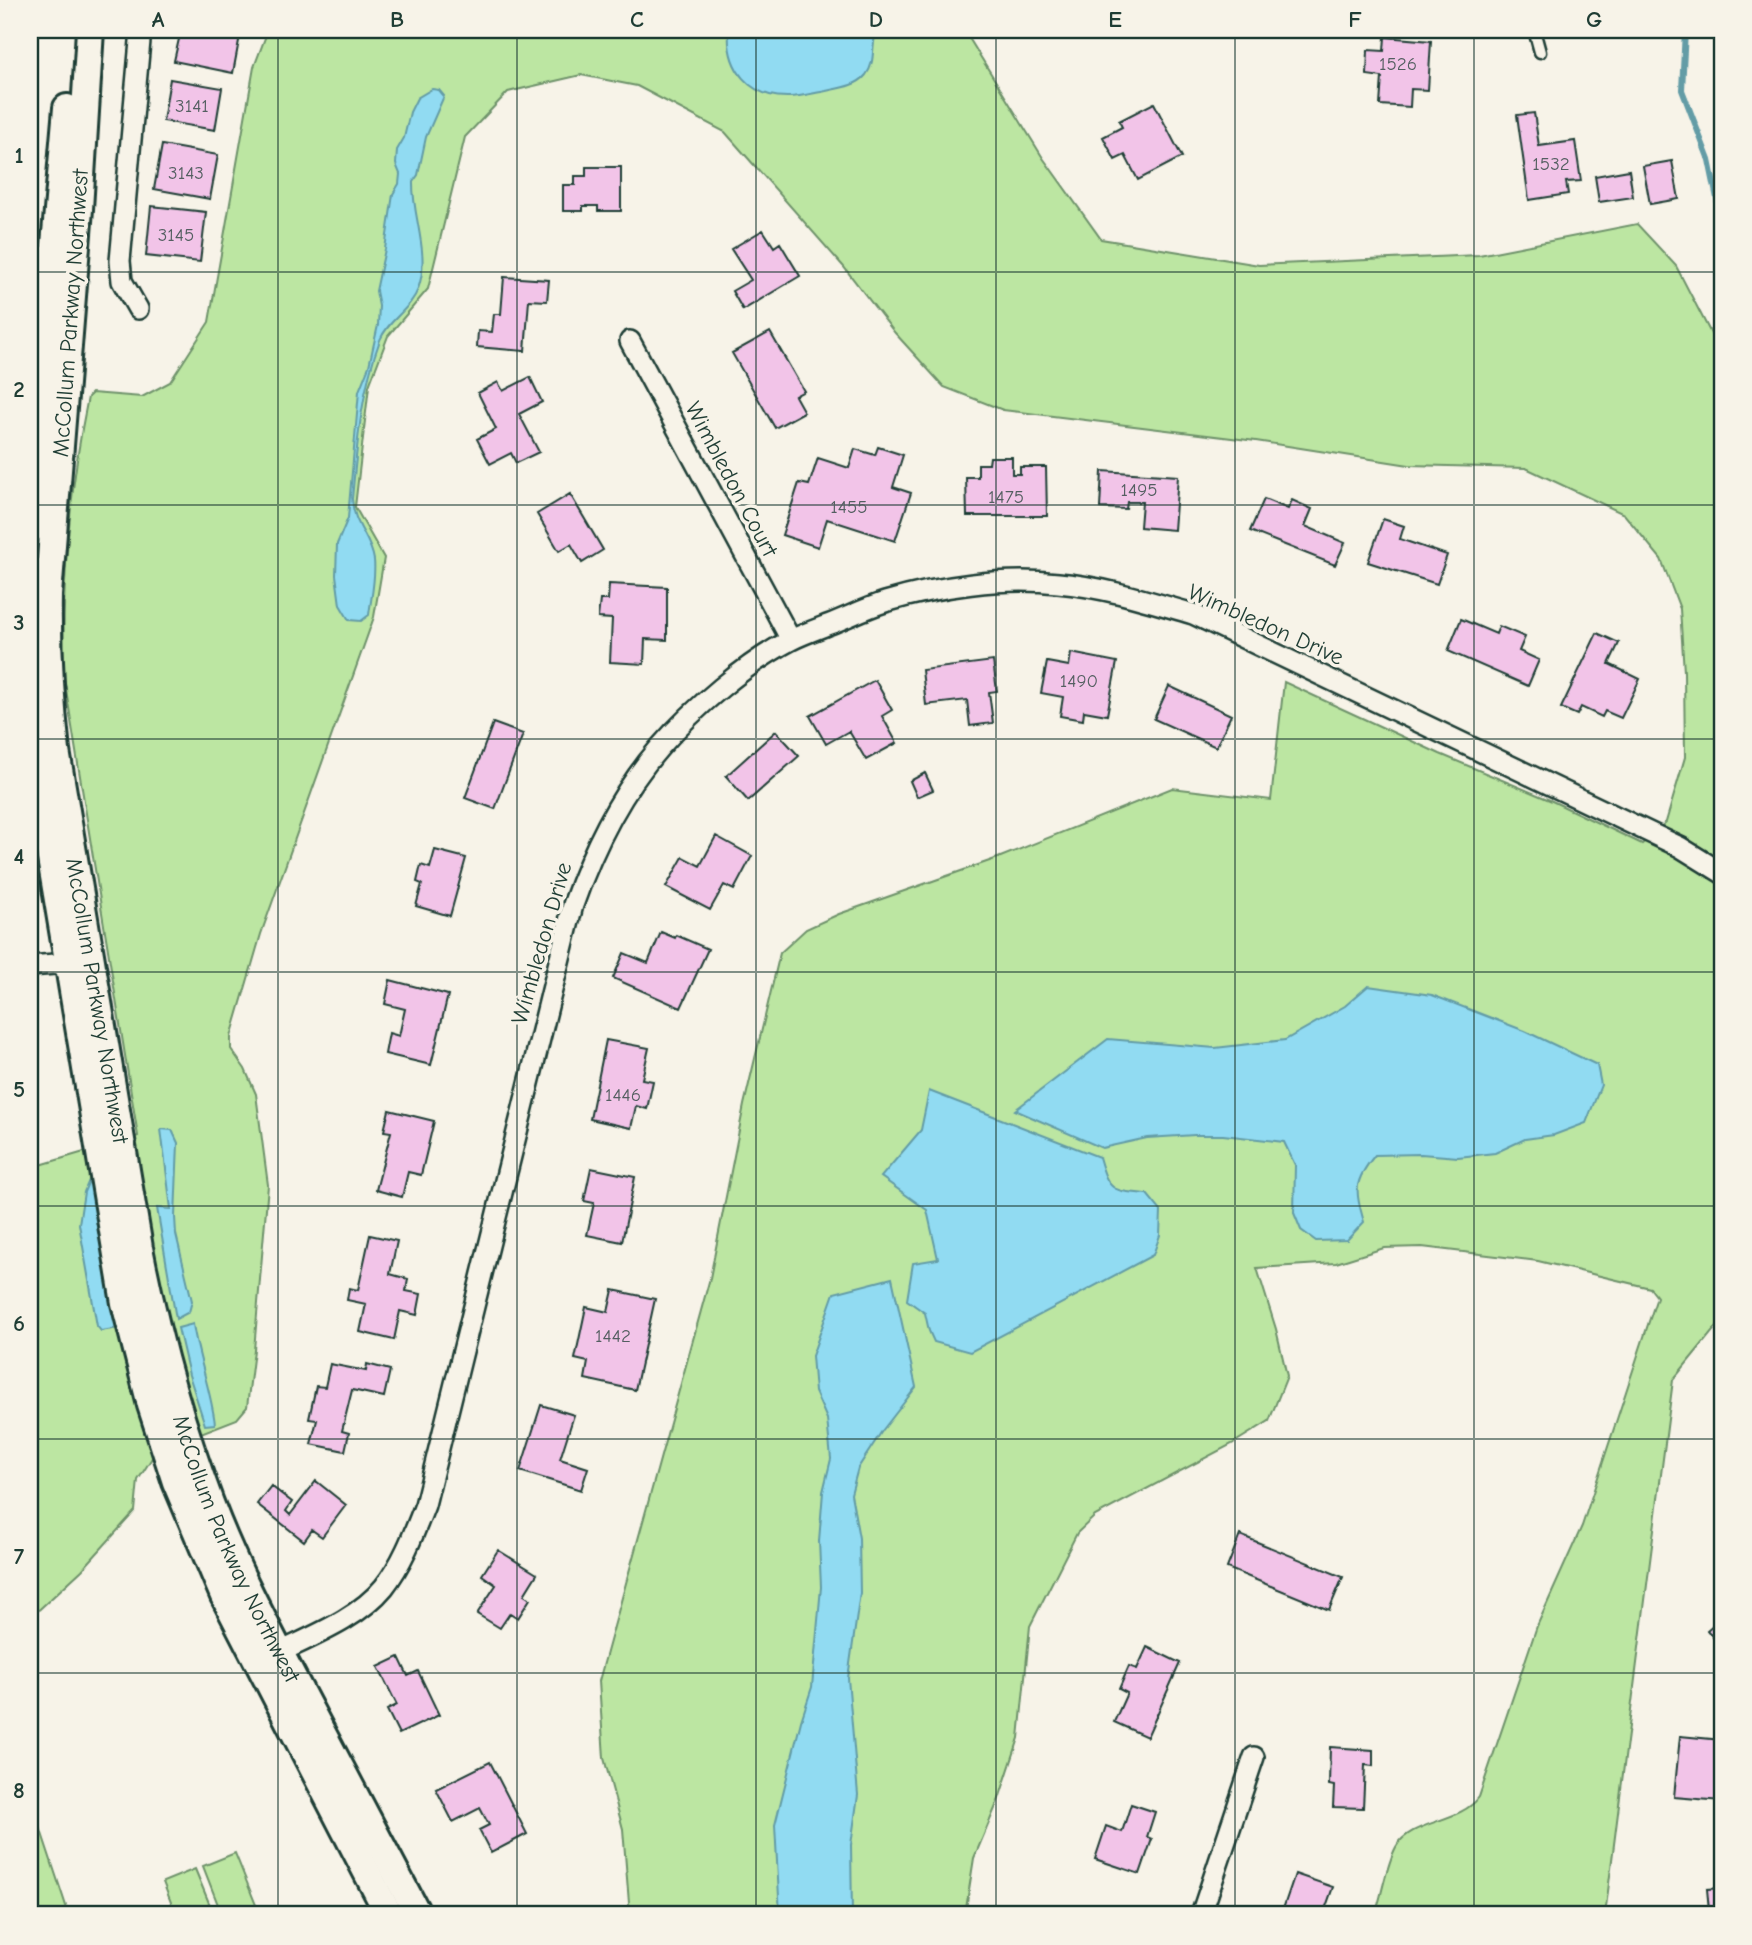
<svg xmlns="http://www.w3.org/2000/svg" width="1752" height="1945" font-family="'Comic Neue',sans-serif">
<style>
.green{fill:#bce6a2;stroke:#6e926b;stroke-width:2}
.water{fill:#91dbf2;stroke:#639ca6;stroke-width:2}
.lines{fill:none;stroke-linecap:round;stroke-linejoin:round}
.stream{stroke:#639ca6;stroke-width:6}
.building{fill:#f2c4e8;stroke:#1f3d34;stroke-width:2}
.lane-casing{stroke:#1f3d34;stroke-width:15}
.street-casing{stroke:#1f3d34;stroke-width:24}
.secondary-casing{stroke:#1f3d34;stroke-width:32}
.lane{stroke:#f7f3e8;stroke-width:10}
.street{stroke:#f7f3e8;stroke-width:19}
.secondary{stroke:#f7f3e8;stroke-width:26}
.grid{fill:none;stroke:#1f3d34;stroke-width:2;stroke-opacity:0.55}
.labels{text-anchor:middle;stroke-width:7;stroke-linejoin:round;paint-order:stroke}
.number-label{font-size:19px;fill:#545f61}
.street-label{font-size:23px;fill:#1f3d34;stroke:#f7f3e8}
.neatline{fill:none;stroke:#1f3d34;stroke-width:2.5}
.grid-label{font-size:23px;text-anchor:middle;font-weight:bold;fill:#1f3d34}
</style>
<rect width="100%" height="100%" fill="#f7f3e8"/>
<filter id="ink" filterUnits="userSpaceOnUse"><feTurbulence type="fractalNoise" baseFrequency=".0143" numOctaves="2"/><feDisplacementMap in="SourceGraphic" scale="14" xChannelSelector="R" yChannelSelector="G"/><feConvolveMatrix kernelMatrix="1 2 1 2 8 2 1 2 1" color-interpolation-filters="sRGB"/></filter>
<g filter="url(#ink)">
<path class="green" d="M268,30H964L1043,158L1101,239L1259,265L1479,255L1637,224L1676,266L1722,355V1320L1673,1380L1605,1915H1375C1382,1895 1386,1866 1396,1847C1410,1820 1461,1823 1479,1797L1537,1626L1582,1526L1657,1297L1650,1288L1538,1261L1422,1247L1384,1248L1336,1263L1257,1268L1276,1329L1287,1376L1269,1421L1232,1444L1095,1516L1077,1533L1030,1626L1019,1738L999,1799L974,1858L965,1915H630L623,1829L604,1758L599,1681L710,1278L744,1105L780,953L806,929L839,914L998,858L1172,788L1271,800L1284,682L1440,754L1552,801L1642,844L1666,822L1685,757L1684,672L1680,609L1661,559L1624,514L1526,468L1409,465L1256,441L1003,410L944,387L895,333L843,266L725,132L637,86L581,75L508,92L465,137L428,289L388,336L369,386L355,507L384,558L374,617L261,934L231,1037V1049L245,1069L256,1094L268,1185L254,1350L247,1407L237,1419L157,1450L138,1480L135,1511L82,1570L30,1618V1168L138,1136L64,677C61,587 70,485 88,397L92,393L142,397L170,382L209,322L254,67Z
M30,1797L69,1915H30Z
M235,1853L260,1915H222L203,1866Z
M195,1869L214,1915H176L163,1882Z"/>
<path class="water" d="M729,30H884L876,33C871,47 876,62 866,75C857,86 840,88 826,91C814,93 801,97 789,97C749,98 726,68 729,30Z
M432,89L439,90L444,96L426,137L418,175L413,182C412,217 431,254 418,289C411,309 388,320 380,340C361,391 357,445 352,499C353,524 371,538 374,560C376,578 371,598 369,615L361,621L349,620L340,605L336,575L337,544L348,518L359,391L369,366L378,325L379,306L376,291L385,249L393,194L399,184L400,174L396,164L397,150L404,138L410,112L417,98Z
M1368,986L1432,995L1525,1031L1597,1065L1601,1085L1586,1123L1554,1135L1525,1139L1495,1153L1458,1157L1421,1154L1375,1155C1353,1182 1355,1190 1364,1222L1347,1240L1316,1241L1301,1230L1294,1213L1295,1165L1284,1142L1223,1135H1195L1147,1138L1102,1148L1015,1110L1108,1039L1215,1048L1285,1040L1345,1006Z
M929,1091L1099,1157C1109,1192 1112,1191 1147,1194L1161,1211L1160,1235L1153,1255L970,1352L934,1342L929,1331L925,1313L907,1300L913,1263L938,1259L927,1210L881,1177L921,1130Z
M161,1129L172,1130L178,1143L175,1217L176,1234L192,1301L189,1312L176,1319L157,1208L171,1209Z
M90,1178L120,1328L101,1331L97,1326L79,1224L84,1192Z
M892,1278L916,1387L882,1431L858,1468L851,1494L859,1538L860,1593L848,1678L858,1795L851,1845L852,1915H780L775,1825L801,1721L812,1687L821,1587L819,1541L823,1492L831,1459L827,1419L815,1392L812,1356L834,1293Z
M193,1324C198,1358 211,1390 215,1424L205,1425L189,1375L178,1328Z"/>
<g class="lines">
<path class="stream" d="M1685,30L1682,90L1709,160L1721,218L1722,235"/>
</g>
<path class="building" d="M181,30H241L233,73L174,61Z
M1385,37L1431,41L1428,90L1411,89L1410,107L1380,105L1382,77L1367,75L1368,50L1384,51Z
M170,79L222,88L215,130L163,121Z
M1154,103L1182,157L1138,180L1125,155L1115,160L1103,137L1122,127L1119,121Z
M1534,113L1539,146L1575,141L1581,181L1566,182L1568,194L1529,200L1517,115Z
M162,145L218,155L210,199L154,189Z
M1672,161L1679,199L1650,204L1643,166Z
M586,167H621V211H598V206H583V211H563V185H575V176H586Z
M1629,170L1633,197L1599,202L1595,176Z
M151,206L206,212L200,262L146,256Z
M763,230L774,247L780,243L800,276L743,310L732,291L751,280L731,249Z
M504,277L549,280L547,301L529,300L525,351L477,347L478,331L492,332L494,314H501Z
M770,332L804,391L795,396L804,412L775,428L732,353Z
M530,377L542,402L519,414L539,452L516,463L511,453L490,464L477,439L496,429L478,393L498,382L503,391Z
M878,447L903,455L893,487L911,493L895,541L827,519L818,547L782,535L799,483L809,485L818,458L849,468L855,449L875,455Z
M990,457H1012V474H1020V467H1046L1047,516H967L966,477H978V464H989Z
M1102,471L1178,476L1174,530L1140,527L1142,502H1127L1126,509L1100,508Z
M570,494L603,550L582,563L571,544L559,551L537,514Z
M1264,499L1288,509L1292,500L1312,509L1305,526L1345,543L1335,565L1250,531Z
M1383,519L1404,526L1400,539L1447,555L1437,584L1368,562Z
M609,584L667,587V640L645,639L644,664L610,662L612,619L598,618L600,600H608Z
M1461,619L1496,634L1499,626L1525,637L1519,651L1539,660L1528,686L1448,651Z
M1597,633L1619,643L1609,664L1640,679L1621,718L1605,711L1602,717L1581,707L1577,715L1561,708Z
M1071,653L1117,662L1107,715L1084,711L1083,720L1060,716L1063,697L1041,693L1047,662L1069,666Z
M993,661L997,691L989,692L993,723L970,726L967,700L926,705L922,670Z
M875,680L892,710L882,716L897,743L866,760L849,731L826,744L810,716Z
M1169,686L1231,715L1216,747L1154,719Z
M493,723L523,734L495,809L465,798Z
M776,731L799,756L748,801L726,776Z
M925,773L933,790L917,797L910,781Z
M716,836L752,856L734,890L724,885L710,910L666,887L683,857L700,866Z
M435,850L466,858L450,916L416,906L422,884L417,882L421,865L430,868Z
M661,932L675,938L676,935L708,949L681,1008L613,978L624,953L648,963Z
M390,980L448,995L431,1065L385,1054L389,1033L399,1036L405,1009L385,1004Z
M606,1040L649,1048L642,1079L653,1081L647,1109L636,1106L631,1128L590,1119Z
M389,1110L434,1121L421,1175L408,1172L402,1197L376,1190L391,1132L384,1131Z
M591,1168L635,1177L622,1242L587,1235L594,1203L584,1201Z
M370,1235L397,1241L390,1274L408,1279L406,1291L421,1294L417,1315L400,1311L394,1340L360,1332L366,1304L347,1300L349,1288L358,1290Z
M613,1290L655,1299L635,1390L585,1379L588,1362L575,1359L586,1307L608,1312Z
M330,1364L366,1371L367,1364L390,1370L384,1397L352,1390L342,1431L349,1433L345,1451L311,1444L317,1420L309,1419L316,1386L325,1387Z
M541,1405L574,1415L560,1459L588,1468L581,1490L520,1471Z
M316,1481L346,1505L322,1537L312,1530L304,1541L257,1504L271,1486L292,1502L286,1511L290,1515Z
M1240,1535L1343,1577L1329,1610L1227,1568Z
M498,1550L537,1574L524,1595L530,1599L518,1618L510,1613L500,1628L477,1614L496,1585L482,1575Z
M1722,1617V1648L1707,1630Z
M1147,1647L1180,1663L1147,1737L1114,1722L1127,1693L1119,1689L1129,1666L1137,1669Z
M399,1657L408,1676L418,1671L439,1715L399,1734L387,1710L397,1705L378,1667Z
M1680,1736L1722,1740V1801L1674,1797Z
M1330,1747L1373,1750V1766L1365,1765L1363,1808L1333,1807L1334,1786L1329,1785Z
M490,1762L527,1834L491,1853L479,1830L489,1825L480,1808L453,1822L436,1789Z
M1131,1804L1155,1812L1147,1837L1152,1839L1140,1874L1095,1859L1106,1826L1122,1832Z
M1721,1872H1722V1915H1718V1910H1709L1707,1889L1722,1888Z
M1295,1874L1333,1887L1323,1915H1281Z"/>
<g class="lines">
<g class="lane-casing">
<path id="lane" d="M1534,30L1540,52"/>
</g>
<g class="street-casing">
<path id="street" d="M138,309L122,281L120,261L141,30
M630,341L791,640
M30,966L80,962
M268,1658C307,1638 356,1621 384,1587C403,1563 414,1533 425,1505L573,905C593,848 620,793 660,747C694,708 745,664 791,640C803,634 817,629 830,624C848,617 866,608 885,602C939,586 1002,577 1058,583C1104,587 1148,601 1193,614L1680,847L1722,873
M1201,1915L1254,1757"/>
</g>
<g class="secondary-casing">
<g id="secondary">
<path id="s1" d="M90,30L79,209L48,595C47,648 50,698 56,751L139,1248C156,1335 179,1421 210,1503C235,1569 269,1632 302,1695C341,1768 379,1842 418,1915"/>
<path d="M30,530L67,108"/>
<path d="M30,732L125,1303L151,1405L176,1482L224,1596L389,1915"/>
</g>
</g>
<use href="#lane" class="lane"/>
<use href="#street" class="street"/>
<use href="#secondary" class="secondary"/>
</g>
</g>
<path class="grid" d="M278,30V1915M517,30V1915M756,30V1915M996,30V1915M1235,30V1915M1474,30V1915M30,272H1722M30,505H1722M30,739H1722M30,972H1722M30,1206H1722M30,1439H1722M30,1673H1722"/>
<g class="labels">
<g class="number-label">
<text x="1398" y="70">1526</text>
<text x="192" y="112">3141</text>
<text x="1551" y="170">1532</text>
<text x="186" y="179">3143</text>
<text x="176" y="241">3145</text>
<text x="1139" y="496">1495</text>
<text x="1006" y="503">1475</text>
<text x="849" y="513">1455</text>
<text x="1079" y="687">1490</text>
<text x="623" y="1101">1446</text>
<text x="613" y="1342">1442</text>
</g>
<g class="street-label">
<text transform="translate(70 313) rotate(-86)" y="8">McCollum Parkway Northwest</text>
<text transform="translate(732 479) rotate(62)" y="8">Wimbledon Court</text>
<text transform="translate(1266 624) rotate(24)" y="8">Wimbledon Drive</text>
<text transform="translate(541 943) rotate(-74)" y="8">Wimbledon Drive</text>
<text dy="8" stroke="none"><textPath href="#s1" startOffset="976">McCollum Parkway Northwest</textPath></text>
<text dy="8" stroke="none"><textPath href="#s1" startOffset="1544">McCollum Parkway Northwest</textPath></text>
</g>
</g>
<rect width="1752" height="1945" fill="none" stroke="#f7f3e8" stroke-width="77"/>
<rect x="38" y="38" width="1676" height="1868" class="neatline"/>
<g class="grid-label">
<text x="158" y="27">A</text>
<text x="397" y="27">B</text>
<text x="637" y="27">C</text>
<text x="876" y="27">D</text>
<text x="1115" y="27">E</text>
<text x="1355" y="27">F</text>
<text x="1594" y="27">G</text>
<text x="19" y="163">1</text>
<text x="19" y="397">2</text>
<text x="19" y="630">3</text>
<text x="19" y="864">4</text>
<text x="19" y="1097">5</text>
<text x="19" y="1331">6</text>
<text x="19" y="1564">7</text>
<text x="19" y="1798">8</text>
</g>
</svg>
